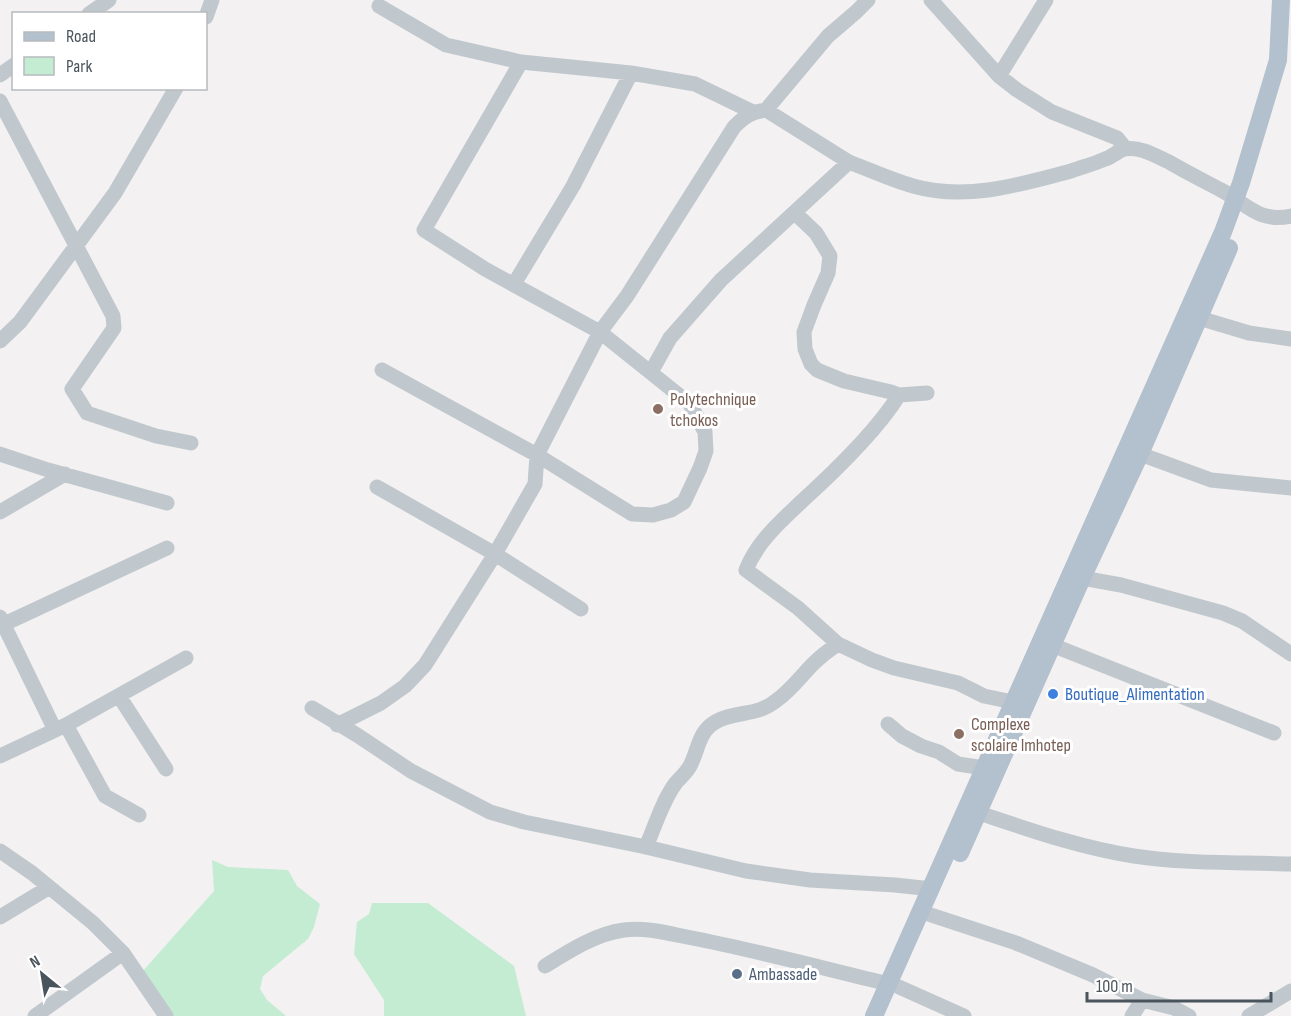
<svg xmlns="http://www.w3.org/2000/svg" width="1291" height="1016" font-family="'Sofia Sans Condensed',sans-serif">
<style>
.green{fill:#c4ecd3}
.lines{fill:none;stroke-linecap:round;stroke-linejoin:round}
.minor{stroke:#c0c8ce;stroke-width:15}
.major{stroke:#b3c0cd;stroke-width:18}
.education-dot{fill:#8d6e63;stroke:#fff;stroke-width:2}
.shop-dot{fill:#3f7fe0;stroke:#fff;stroke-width:2}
.service-dot{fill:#5c6f8a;stroke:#fff;stroke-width:2}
.labels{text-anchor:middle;stroke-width:6;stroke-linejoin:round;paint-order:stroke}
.education-label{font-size:18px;fill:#785e54;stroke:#fff;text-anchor:start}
.shop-label{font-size:18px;fill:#366cbe;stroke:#fff;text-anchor:start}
.service-label{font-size:18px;fill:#4e5e75;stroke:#fff;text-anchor:start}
</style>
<rect width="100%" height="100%" fill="#f3f1f1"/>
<path class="green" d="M212,860L228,867L288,870L297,886L320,904L314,927L308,939L263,976L260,989L267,1000L286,1016H162L142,972L214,891Z
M372,903H428L514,966L526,1016H384V1000L354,954L357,922L369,914Z"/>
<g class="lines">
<path class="minor" d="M931,0L999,76L1017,90L1052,112L1117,138L1125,148
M379,6L446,45L521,62L631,73L695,84L753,112
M89,14L109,0
M206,17L212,0
M0,75L14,65
M999,76L1046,0
M0,101L113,316L114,328L72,389L87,413L156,436L191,443
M849,162L766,110L828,36L856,12L868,0
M795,213L816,233L830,256L828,273L814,305L804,332L805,349L811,364L817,370L844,381L891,392L899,395L927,393
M514,284L573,186L631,73
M1199,318L1249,333L1291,339
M0,341L20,322L115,193L176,88
M382,370L537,455L632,514L653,515L671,510L684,502L700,468L706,451L705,432L690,404L600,332L485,269L424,230L521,62
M651,372L670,338L721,280L849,162C870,170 892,180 913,186C966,201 1019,185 1071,171C1082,167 1094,164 1105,159C1112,157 1119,150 1125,149C1140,146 1156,156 1169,162C1186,172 1204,181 1221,190C1247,204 1258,223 1291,216
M899,395C876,432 833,473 801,502C780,522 757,542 746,570L798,608L838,644L872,660L894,668L958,683L984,696L1013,702
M0,454L48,470L167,503
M1140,454L1211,480L1291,488
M0,512L65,474
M1082,578L1121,585L1223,613L1242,621L1291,654
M581,609L495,554L535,484L537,455L600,332L627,296L734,127C745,116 751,112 766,110
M0,617L55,730
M0,626L167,548
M1052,645L1274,733
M119,696L166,769
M312,708L357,735L411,771L490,812L524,822L646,847L746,871L810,880L895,885L932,889
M888,724L902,736L921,746L939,752L958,764L984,768
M66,725L105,796L139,815
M337,725L381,703L405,686L425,665L495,554L377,487
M0,756L66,725L186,658
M979,813C1030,830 1081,848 1134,856C1186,864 1239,862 1291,864
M646,847C655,826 662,802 675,784C680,778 686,773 690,766C699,749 698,731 717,721C739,710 756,717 777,700C791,690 801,676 813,664C821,656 829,650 838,644
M0,851L32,873L93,923L123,953L166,1016
M931,915L1016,943L1093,975L1142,1000
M0,917L48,888
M545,966C569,951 595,934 624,930C644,927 667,933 687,937C755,950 822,968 889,984
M899,987L964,1016
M35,1016L123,953
M1132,1016L1142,1000L1174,1008L1189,1016
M1249,1016L1291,991"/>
<path class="major" d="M960,853L1082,578L1140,454L1229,248
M874,1016L1223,232L1241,183L1278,60L1281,0"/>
</g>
<g class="education-dot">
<circle cx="658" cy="409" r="6"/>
<circle cx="959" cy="734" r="6"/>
</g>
<circle class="shop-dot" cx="1053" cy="694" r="6"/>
<circle class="service-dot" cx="737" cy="974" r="6"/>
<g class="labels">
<g class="education-label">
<text x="670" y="405">Polytechnique<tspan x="670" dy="21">tchokos</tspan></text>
<text x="971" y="730">Complexe<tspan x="971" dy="21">scolaire Imhotep</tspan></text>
</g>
<g class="shop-label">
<text x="1065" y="700">Boutique_Alimentation</text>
</g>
<g class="service-label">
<text x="749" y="980">Ambassade</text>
</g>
</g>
<rect x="12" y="12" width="195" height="78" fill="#ffffff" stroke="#b7bbbe" stroke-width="1.5"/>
<rect x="24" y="32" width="30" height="9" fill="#b3c0cd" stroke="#b7bbbe" stroke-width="1.5"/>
<text x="66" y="42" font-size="18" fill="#4a545d">Road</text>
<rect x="24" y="57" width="30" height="18" fill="#c4ecd3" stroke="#b7bbbe" stroke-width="1.5"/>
<text x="66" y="72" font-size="18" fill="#4a545d">Park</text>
<g transform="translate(42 974) rotate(330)" stroke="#ffffff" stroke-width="4.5" paint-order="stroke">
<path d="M0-4.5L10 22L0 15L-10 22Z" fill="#4a545d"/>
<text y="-9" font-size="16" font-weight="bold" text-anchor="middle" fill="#4a545d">N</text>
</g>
<path d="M1087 992v9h184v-9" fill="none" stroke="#4a545d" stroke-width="3"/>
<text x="1096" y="992" font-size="18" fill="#4a545d" stroke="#ffffff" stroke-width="4.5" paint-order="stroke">100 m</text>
</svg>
